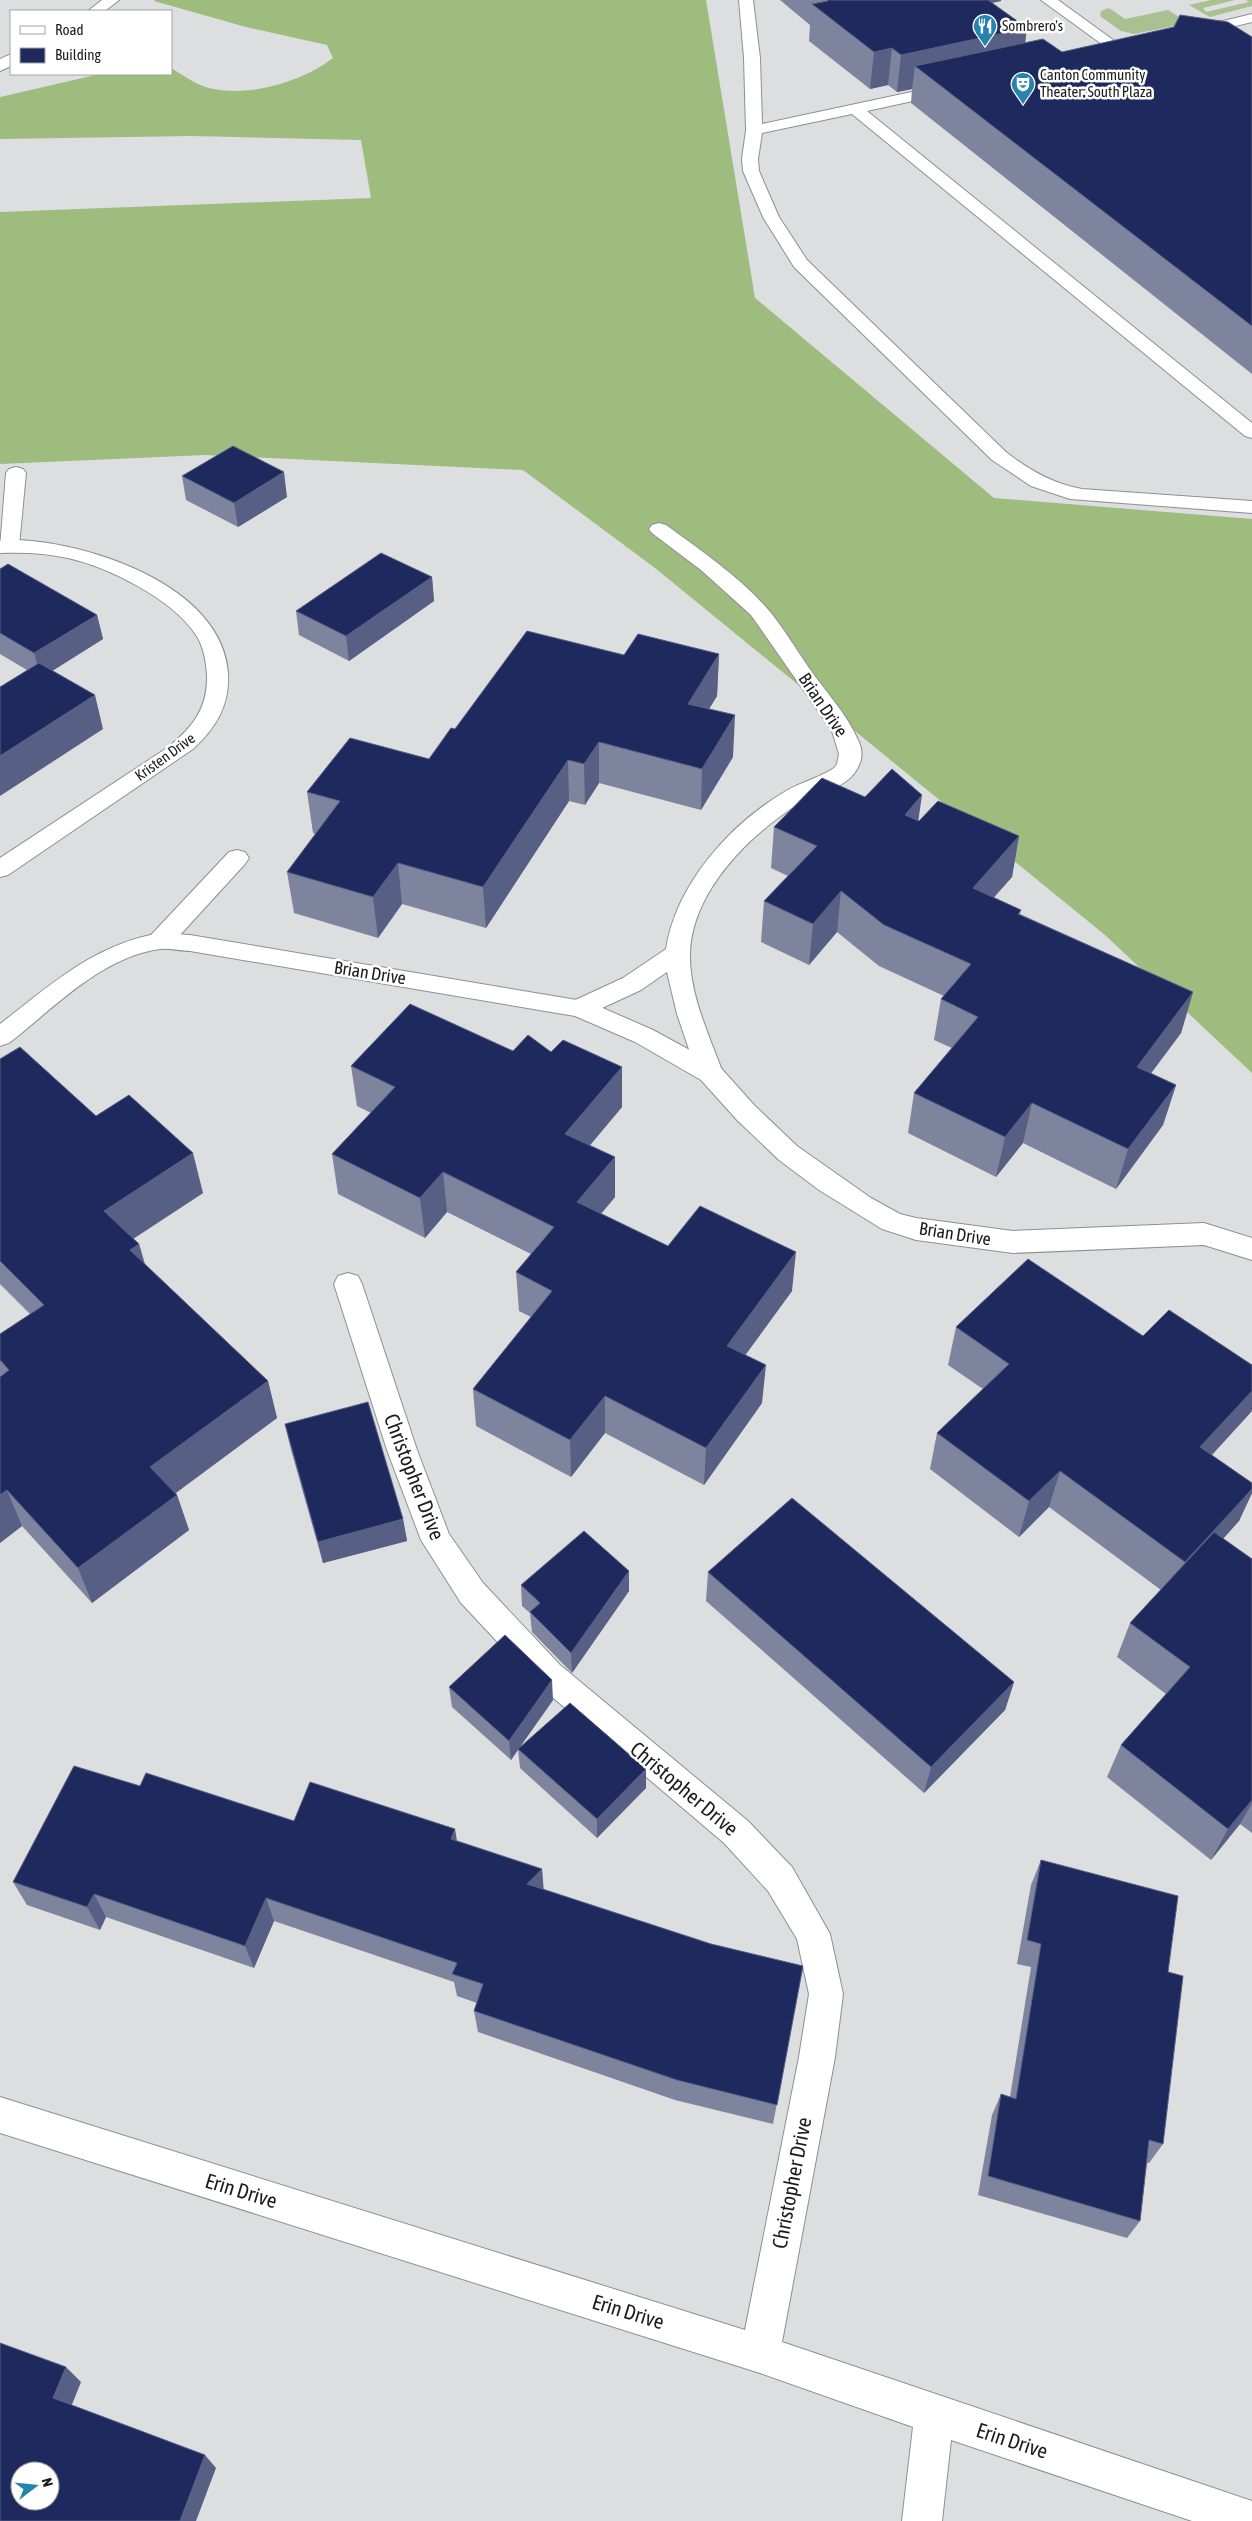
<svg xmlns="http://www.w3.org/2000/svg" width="1252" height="2521" font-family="'Asap Condensed',sans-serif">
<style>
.green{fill:#a9c190}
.forest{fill:#9ebc7e}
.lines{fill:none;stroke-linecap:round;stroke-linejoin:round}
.lane-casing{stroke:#8e8f91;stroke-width:2}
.street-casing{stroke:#8e8f91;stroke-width:2}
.secondary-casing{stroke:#8e8f91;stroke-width:2}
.lane{fill:#fff;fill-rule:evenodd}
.street{fill:#fff;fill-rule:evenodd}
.secondary{fill:#fff;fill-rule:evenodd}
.wall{fill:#7e849e}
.shaded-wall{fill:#576084}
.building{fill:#1e2a5d;stroke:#576084;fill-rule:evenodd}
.labels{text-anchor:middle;stroke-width:5;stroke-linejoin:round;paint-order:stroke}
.far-poi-label{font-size:15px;fill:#1c1c1d;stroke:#fff;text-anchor:start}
.far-street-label{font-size:15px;fill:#1c1c1d;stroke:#fff}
.street-label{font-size:18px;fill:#1c1c1d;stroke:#fff}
.near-street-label{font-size:21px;fill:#1c1c1d;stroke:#fff}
</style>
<rect width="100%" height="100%" fill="#dddee0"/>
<path class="green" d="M1211,0H1235L1203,8L1206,12L1249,2L1246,0H1252V6L1210,17L1189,5Z
M1109,8L1125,19L1168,10L1189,23L1134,34L1121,31L1100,16L1101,11Z"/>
<path class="forest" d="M155,0H706L755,298L994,498L1252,519V1073L1105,935L655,568L523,470L205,455L0,464V212L371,198L361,140L191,136L0,139V97L100,74H171V68C183,75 196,85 209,88C247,98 302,82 333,58L327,45L246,27L154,1Z"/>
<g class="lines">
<g class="lane-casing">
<path id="lane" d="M739,0H753L760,58L762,124L949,84L954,86L957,89L954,92L867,111L1252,423V438L1245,436L852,114L762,133L758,159L759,171L779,217L807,260L1006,452C1029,470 1053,484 1082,489L1252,501V513L1070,499L1031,486L992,460L794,267L763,217L743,171L742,159L746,130L744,58Z
M1041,0H1058L1127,50L1124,53H1114Z
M1252,14V22L1195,36L1188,32L1190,29Z
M16,467L23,469L26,473L19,546L16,550L9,552L0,548L6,473L9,469Z
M659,523L666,525C700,550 737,575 765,606C782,625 795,648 809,668C825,691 847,714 858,740C862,748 863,757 859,765C849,789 820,791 800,803C750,834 692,891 690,953C689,994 709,1035 723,1073L719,1080L710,1082L701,1080L697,1073L677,1014L667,972L641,990L589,1014L580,1017L571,1014L568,1008L571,1002L623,978L666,949C676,884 730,824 786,791C801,782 819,778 834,768L837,764L839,754L832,731L751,615L701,570L652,533L649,529L652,525Z
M237,850L245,852L249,858L245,864L169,947L160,949L151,947L148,941L151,935L229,852Z"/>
</g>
<g class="street-casing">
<path id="street" d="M18,540C90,543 222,586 228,673C230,705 216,728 193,749L8,875L0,877V858L167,748C192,728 208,709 207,675C206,662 204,647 196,635C173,599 108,567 68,558C46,553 23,552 0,553V541Z
M160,933L190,935L589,1002L653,1030L719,1066L755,1106L797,1146L871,1198L900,1214L916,1218L1013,1231L1204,1223L1252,1238V1260L1204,1245L1013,1253L916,1240L882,1229L819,1190L779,1160L737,1120L701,1080L635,1042L575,1016L190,951C180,951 170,948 160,949C101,957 53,1009 9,1043L0,1046V1024C52,984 93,945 160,933Z
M348,1273L358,1276L362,1284L417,1450L449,1534L483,1583L560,1665L748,1821L792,1867L830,1934L843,1994L835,2057L782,2342L1252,2501V2521H1192L951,2440L942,2521H902L913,2427L760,2373L0,2133V2097L745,2330L799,2057L809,1994L797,1939L768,1891L724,1843L538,1685L461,1603L421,1540L387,1450L334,1284L338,1276Z"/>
</g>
<g class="secondary-casing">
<path id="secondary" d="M102,0H119L105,11H88Z
M11,54V66L0,71V59Z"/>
</g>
<use href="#lane" class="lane"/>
<use href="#street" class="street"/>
<use href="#secondary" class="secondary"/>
</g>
<path class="wall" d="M780,0H1001V1L992,3L1027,28L1025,43L1062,52L1252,37V374L911,103L912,89L897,92L888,85L870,89L809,41L810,25Z
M182,476L287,497L238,527L186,500Z
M0,569L97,615L103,639L52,671L103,729L27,670L0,654Z
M432,577L434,601L349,661L299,635L296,611Z
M719,654L717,696L709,709L733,757L701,810L599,783L585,805L569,801L486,928L402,904L378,938L294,913L287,872L316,834L313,833L307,792L429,759L455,729L624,655Z
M918,821L1019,836L1012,877L993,898L1021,910L1020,914L1193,992L1181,1033L1151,1073L1176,1085L1163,1125L1116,1189L1023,1143L996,1177L908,1133L914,1093L952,1048L934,1040L941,999L944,996L879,966L837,932L809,965L761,942L764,901L788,876L771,868L774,827Z
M0,1059L96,1116L203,1193L133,1239L139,1244L145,1264L268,1381L277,1418L176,1493L177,1495L189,1530L92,1603L22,1526L0,1543V1334L30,1314L0,1284Z
M351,1066L622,1107L589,1146L615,1197L601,1214L668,1246L792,1291L745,1355L762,1403L704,1485L605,1433L571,1477L476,1426L473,1389L531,1317L519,1311L516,1272L531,1254L447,1212L425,1238L338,1194L332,1154L371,1113L357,1106Z
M956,1327L1143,1336L1252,1365V1410L1251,1412L1212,1455L1252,1483V1493L1239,1521L1223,1539L1252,1559V1833L1240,1824L1211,1860L1107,1777L1121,1745L1166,1694L1117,1657L1130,1623L1161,1590L1049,1507L1019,1537L930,1469L937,1433L983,1389L948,1365Z
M285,1424L403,1519L407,1541L323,1563L290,1446Z
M629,1571V1591L572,1673L532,1632L530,1613L522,1606L521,1585Z
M708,1572L1014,1682L1005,1710L924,1793L706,1601Z
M449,1687L553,1700L519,1748L646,1788L597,1838L520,1768L518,1749L511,1760L452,1707Z
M140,1786L294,1821L457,1841L542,1869L543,1889L711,1944L803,1966L773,2124L675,2100L478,2032L474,2011L477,2003L457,1996L454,1982L274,1921L254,1968L106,1917L100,1930L27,1905L13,1882Z
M1041,1860L1168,1972L1163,2144L1149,2163H1147L1140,2221L1127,2238L978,2195L992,2115L1001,2094L1010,2097L1031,1967L1017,1964L1031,1885Z"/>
<path class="shaded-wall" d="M951,0H1001V1L950,11Z
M1027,28L1022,65L915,66L912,89L897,92L901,55Z
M892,48L888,85L870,89L874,52Z
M284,472L287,497L238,527L234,503Z
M432,577L434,601L349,661L346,636Z
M97,615L103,639L41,678L34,653Z
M719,654L717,696L687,745L688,704Z
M95,695L103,729L0,796V756Z
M735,715L733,757L701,810L702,769Z
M599,742V783L585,805L584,764Z
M568,760L569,801L486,928L483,887Z
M922,795L916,837L905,815Z
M1019,836L1012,877L966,929L973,888Z
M398,863L402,904L378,938L373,897Z
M841,891L837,932L809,965L813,924Z
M1193,992L1181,1033L1126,1107L1137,1067Z
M622,1067V1107L566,1174L565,1134Z
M1176,1085L1163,1125L1116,1189L1128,1149Z
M1032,1103L1023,1143L996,1177L1005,1137Z
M193,1153L203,1193L116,1250L104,1211Z
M615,1157V1197L578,1241L577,1202Z
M443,1172L447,1212L425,1238L420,1198Z
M139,1244L150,1283L130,1250Z
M796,1252L792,1291L725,1383L727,1346Z
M766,1365L762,1403L704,1485L706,1448Z
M268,1381L277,1418L162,1503L150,1467Z
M1252,1391V1410L1251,1412L1186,1483L1200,1447Z
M605,1396V1433L571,1477L570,1440Z
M1060,1471L1049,1507L1019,1537L1029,1501Z
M1252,1489V1493L1239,1521L1170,1597L1185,1562Z
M7,1490L22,1526L0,1543V1495Z
M177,1495L189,1530L92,1603L78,1568Z
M403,1519L407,1541L323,1563L318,1542Z
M629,1571V1591L572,1673L571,1653Z
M552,1680L553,1700L511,1760L509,1741Z
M1014,1682L1005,1710L924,1793L931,1767Z
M646,1769V1788L597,1838V1819Z
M1252,1800V1803L1240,1824L1211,1860L1228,1829Z
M455,1829L459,1853L451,1839Z
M542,1869L544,1893L527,1884Z
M94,1894L106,1917L100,1930L87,1907Z
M266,1898L274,1921L254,1968L245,1946Z
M66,2367L81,2382L69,2412L53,2398Z
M205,2455L216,2468L196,2521H180Z"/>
<path class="building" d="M827,0H988L1027,28L901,55L892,48L874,52L812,4L828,1Z
M1180,15L1228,22L1252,37V326L915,66L1043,39L1062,52L1174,27Z
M233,446L284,472L234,503L182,476Z
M381,553L432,577L346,636L296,611Z
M8,564L97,615L34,653L0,633V569Z
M527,631L624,655L638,634L719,654L688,704L735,715L702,769L599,742L584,764L568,760L483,887L398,863L373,897L287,872L340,801L307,792L350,738L429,759L451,728L455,729Z
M39,663L95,695L0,756V687Z
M892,769L922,795L905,815L919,821L938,801L1019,836L973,888L1021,910L1018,914L1193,992L1137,1067L1176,1085L1128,1149L1032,1103L1005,1137L914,1093L978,1017L941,999L971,964L884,925L841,891L813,924L764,901L817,846L774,827L822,778L865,797Z
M410,1004L513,1051L528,1035L551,1052L563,1040L622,1067L565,1134L615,1157L577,1202L668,1246L700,1206L796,1252L727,1346L766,1365L706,1448L605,1396L570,1440L473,1389L552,1291L516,1272L554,1227L443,1172L420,1198L332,1154L395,1087L351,1066Z
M20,1047L96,1116L129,1095L193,1153L104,1211L139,1244L130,1250L268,1381L150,1467L177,1495L78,1568L7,1490L0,1495V1377L9,1370L0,1360V1334L44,1305L0,1261V1059Z
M1028,1259L1143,1336L1169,1310L1252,1365V1391L1200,1447L1252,1483V1489L1185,1562L1060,1471L1029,1501L937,1433L1009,1364L956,1327Z
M368,1402L403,1519L318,1542L285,1424Z
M792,1498L1014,1682L931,1767L708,1572Z
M584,1531L629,1571L571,1653L530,1612L540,1603L521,1585Z
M1214,1532L1252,1559V1800L1228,1829L1121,1745L1190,1667L1130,1623Z
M505,1635L552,1680L509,1741L449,1687Z
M570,1703L646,1769L597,1819L518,1749Z
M74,1766L140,1786L146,1773L294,1821L310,1782L455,1829L451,1839L542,1869L527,1884L711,1944L803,1966L777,2105L677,2080L474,2011L483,1984L452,1974L457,1963L266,1898L245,1946L94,1894L87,1907L13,1882Z
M1041,1860L1178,1896L1168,1972L1183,1976L1163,2144L1149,2140L1140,2221L988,2176L1001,2094L1016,2099L1041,1944L1027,1940Z
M0,2343L66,2367L53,2398L205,2455L180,2521H0ZM20,2471H50V2501H20Z"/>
<defs>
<g id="restaurant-pin" transform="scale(1.25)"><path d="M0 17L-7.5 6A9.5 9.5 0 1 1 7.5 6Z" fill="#2682af" stroke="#fff"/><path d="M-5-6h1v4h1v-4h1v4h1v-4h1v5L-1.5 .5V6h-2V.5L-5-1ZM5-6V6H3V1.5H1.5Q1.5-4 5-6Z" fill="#fff"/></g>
<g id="theatre-pin" transform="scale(1.25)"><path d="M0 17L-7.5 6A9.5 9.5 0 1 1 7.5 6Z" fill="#2682af" stroke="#fff"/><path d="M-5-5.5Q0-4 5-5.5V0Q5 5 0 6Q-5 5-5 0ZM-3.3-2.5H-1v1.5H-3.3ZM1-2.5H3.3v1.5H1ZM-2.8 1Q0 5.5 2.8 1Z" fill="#fff"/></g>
</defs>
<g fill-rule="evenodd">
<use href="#restaurant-pin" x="985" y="26"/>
<use href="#theatre-pin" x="1023" y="84"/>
</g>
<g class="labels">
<g class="far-poi-label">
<text x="1002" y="31">Sombrero's</text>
<text x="1040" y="80">Canton Community<tspan x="1040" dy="17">Theater: South Plaza</tspan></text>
</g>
<g class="far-street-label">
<text transform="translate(165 757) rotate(-36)" y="5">Kristen Drive</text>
</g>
<g class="street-label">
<text transform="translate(823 705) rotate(56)" y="6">Brian Drive</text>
<text transform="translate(370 973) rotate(9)" y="6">Brian Drive</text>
<text transform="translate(955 1234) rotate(9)" y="6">Brian Drive</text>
</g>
<g class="near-street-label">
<text transform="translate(414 1477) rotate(69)" y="7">Christopher Drive</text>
<text transform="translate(684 1789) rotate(40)" y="7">Christopher Drive</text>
<text transform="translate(792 2183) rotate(-79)" y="7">Christopher Drive</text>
<text transform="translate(241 2191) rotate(17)" y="7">Erin Drive</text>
<text transform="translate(628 2312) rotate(17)" y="7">Erin Drive</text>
<text transform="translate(1012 2441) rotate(18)" y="7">Erin Drive</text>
</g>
</g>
<rect x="10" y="10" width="162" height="65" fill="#ffffff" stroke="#a4a4a5"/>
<rect x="20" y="26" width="25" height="8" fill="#ffffff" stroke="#a4a4a5"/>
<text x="55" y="35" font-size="15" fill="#1c1c1d">Road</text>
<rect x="20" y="48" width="25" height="15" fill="#1e2a5d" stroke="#a4a4a5"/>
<text x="55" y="60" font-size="15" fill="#1c1c1d">Building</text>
<g transform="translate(35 2486) rotate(74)"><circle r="24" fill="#ffffff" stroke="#a4a4a5"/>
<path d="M0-4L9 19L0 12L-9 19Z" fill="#2682af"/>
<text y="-8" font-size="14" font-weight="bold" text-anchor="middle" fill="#1c1c1d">N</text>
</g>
</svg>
